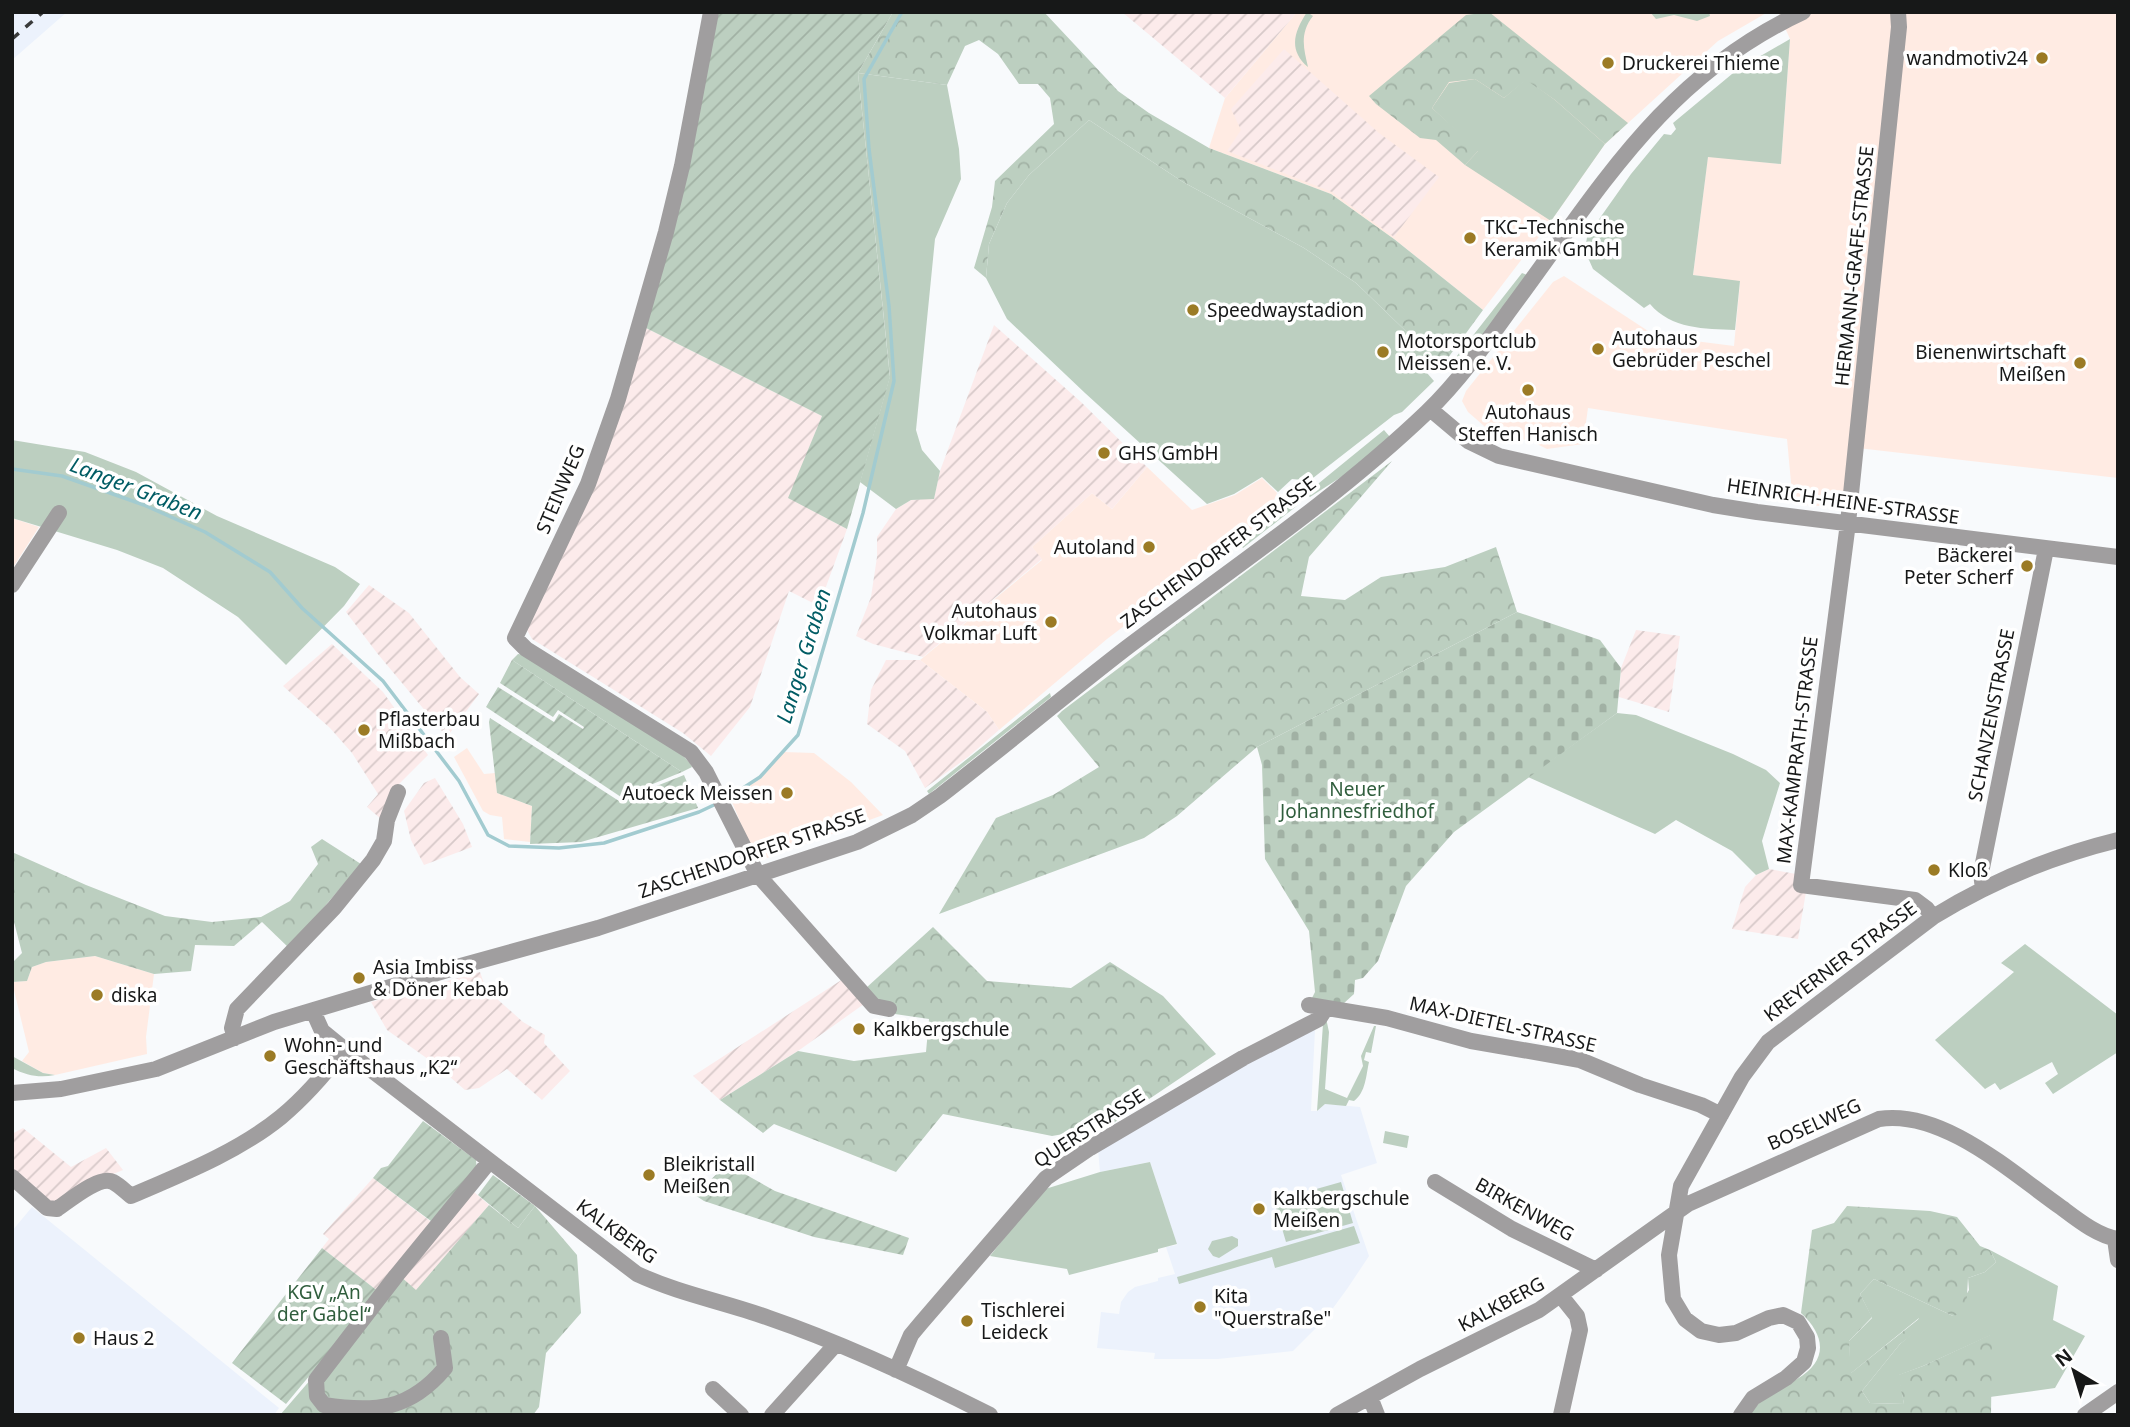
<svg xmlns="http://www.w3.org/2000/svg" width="2130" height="1427" font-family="'Noto Sans',sans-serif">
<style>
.commercial{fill:#ffebe3}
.industrial{fill:url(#industrial-furrows)}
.built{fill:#ecf2fc}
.green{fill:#bccfc0}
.forest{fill:url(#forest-crowns)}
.cemetery{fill:url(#cemetery-stones)}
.garden{fill:url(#garden-furrows)}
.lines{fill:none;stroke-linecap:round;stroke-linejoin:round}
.stream{stroke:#a2cbd0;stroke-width:3.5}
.minor{stroke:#a09e9f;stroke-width:16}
.rail{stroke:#3a3b3b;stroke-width:3.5;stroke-dasharray:9 9;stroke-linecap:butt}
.poi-dot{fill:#9b7b25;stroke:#fff;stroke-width:2.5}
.labels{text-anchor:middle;stroke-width:7;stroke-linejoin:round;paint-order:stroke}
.poi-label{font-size:19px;fill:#171818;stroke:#fff;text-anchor:start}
.street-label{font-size:19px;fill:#171818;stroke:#fff}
.park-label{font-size:19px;fill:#305e3d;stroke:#fff}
.water-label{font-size:21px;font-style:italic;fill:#005c64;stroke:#fff}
</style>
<defs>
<pattern id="industrial-furrows" width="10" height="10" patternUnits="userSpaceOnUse" patternTransform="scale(1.75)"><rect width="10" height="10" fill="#fcebeb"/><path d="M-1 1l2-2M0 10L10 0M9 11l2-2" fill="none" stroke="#d7c9c9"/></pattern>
<pattern id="forest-crowns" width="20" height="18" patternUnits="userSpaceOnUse" patternTransform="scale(1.75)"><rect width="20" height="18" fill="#bccfc0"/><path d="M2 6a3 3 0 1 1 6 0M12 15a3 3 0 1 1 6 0" fill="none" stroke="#a1b1a4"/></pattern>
<pattern id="cemetery-stones" width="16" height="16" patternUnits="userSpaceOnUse" patternTransform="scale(1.75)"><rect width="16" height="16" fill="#bccfc0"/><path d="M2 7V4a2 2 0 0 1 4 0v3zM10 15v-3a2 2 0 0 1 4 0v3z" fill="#a1b1a4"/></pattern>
<pattern id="garden-furrows" width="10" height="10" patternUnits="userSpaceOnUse" patternTransform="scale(1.75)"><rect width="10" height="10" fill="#bccfc0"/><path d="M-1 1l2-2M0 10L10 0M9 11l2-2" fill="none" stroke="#a1b1a4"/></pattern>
</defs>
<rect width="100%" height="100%" fill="#f8fafc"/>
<path class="commercial" d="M1297,12H1768L1718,41L1605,144L1551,221L1483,310L1394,239L1331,194L1209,148L1225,98Z
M1778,12H2118V478L1849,447L1843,499L1831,507L1793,504L1787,439L1588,408L1583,444L1547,449L1531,441L1491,432L1468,412L1462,401L1466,391L1553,282L1564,276L1668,344L1686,349L1687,340L1734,346L1740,282L1693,275L1708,156L1781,164L1790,39Z
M1147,467L1192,510L1235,495L1262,478L1277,493L1266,518L1107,639L999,730L987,712L920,660L1042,560L1032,547L1092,493L1112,509Z
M12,518L39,527L12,569Z
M467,748L484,774L495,773L497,793L532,806L530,842L504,839L502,817L490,815L483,811L454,757Z
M784,752L814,753L851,782L883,815L767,858L759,848L750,846L730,797L760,777Z
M95,956L154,974L146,1037L147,1054L55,1075L43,1073L22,1061L29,1052L12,982L27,981L32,967L46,962Z"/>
<path class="industrial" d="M1122,12H1297L1225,98Z
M1284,49L1379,133L1439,177L1394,237L1332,192L1227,151L1241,130L1231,109Z
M994,325L1081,402L1147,467L1112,509L1092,493L1032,547L1042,559L923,657L873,644L856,636L871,597L877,557V537L896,509L911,500L934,498L940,471Z
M646,328L822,416L789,498L847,529L819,606L789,591L750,707L711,756L683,733L532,639L527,630Z
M369,585L409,613L460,677L479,694L447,737L377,653L346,612Z
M1636,630L1680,636L1669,712L1619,697L1621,668Z
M332,644L383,692L428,755L394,789L381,819L367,807L378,794L352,753L330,728L283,686Z
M886,660H920L987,712L999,730L968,757L925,788L905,751L867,724L871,690Z
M435,778L463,824L472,847L424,865L411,840L404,811L424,783Z
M1769,869L1796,874L1806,892L1798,939L1732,929L1745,887L1756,875Z
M480,972L486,989L523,1022L545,1035L544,1043L570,1071L542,1100L507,1069L479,1088L465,1090L435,1064L387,1030L371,1002Z
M843,979L864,1004L798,1051L720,1100L693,1076Z
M23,1128L71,1167L106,1148L123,1170L84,1186L56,1206L12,1173V1134Z
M373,1178L434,1224L466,1185L489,1205L416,1291L400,1276L379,1292L322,1248L329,1239L323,1234Z"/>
<path class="built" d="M12,12H67L12,60Z
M1315,1030L1311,1111H1317L1325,1104L1360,1107L1377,1163L1341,1175L1369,1256L1347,1289L1325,1319L1293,1351L1218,1359H1154L1155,1353L1097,1348L1101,1312L1119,1314L1121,1302L1128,1292L1135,1287L1158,1281V1278L1175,1274L1166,1247L1177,1245L1150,1162L1100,1172L1098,1149L1233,1067Z
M32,1207L279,1408L274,1415H12V1231Z"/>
<path class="green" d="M1307,12L1313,16C1299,34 1304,49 1308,67C1288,50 1294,32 1307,12Z
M1790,39L1781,164L1708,157L1693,275L1740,281L1735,330C1705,329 1671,329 1650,304L1644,308L1593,269L1585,251L1587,237L1602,215L1631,174L1664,134L1671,135L1676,129L1673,123L1738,69Z
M858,73L947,85L959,149L961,179L935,239L916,430L922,450L940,471L934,499L911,500L896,509L860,482L890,376Z
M1475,79L1504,98L1526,79L1555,100L1605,144L1551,221L1465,165L1478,151L1432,108L1449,83Z
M1089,120L1183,182L1304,248L1356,283L1442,366H1433L1427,373L1434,381L1402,412L1394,415L1313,478L1302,480L1292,479L1278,492L1262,477L1234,494L1207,504L1085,393L1007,319L986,278L989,244L1007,203L1029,175Z
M1522,273L1527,275L1455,373L1452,371L1453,361Z
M1384,430L1390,437L1349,472L1310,497L1307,495L1308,492Z
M12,440L85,452L136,472L217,516L335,567L360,584L344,606L286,665L238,617L163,568L117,550L12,518Z
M1295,501L1298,505L1243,548L1240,544Z
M518,654L525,655C557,674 680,739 692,767L682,772L512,660Z
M1050,693L1051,697L929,794L927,791Z
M1617,713L1636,715L1733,754L1766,770L1780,783L1762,841L1769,869L1756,875L1732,851L1676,820L1655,834L1528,777Z
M2025,944L2118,1015V1052L2053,1094L2045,1083L2058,1074L2052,1062L2000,1090L1995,1083L1985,1089L1935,1040L2014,972L2001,963Z
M1326,1018L1329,1032L1325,1089L1347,1098L1363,1066L1361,1056L1374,1026H1376L1371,1053L1366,1052L1364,1060L1369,1062C1366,1075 1366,1092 1354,1101L1349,1100L1346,1106L1325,1104L1317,1111L1323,1024Z
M12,1056L43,1073L55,1075C40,1078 27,1076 12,1068Z
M1385,1131L1409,1136L1407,1148L1383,1143Z
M1150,1162L1177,1244L1158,1249V1252L1069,1275L1067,1269L990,1256L1042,1190L1100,1172Z
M1341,1182L1353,1223L1286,1242L1274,1201Z
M1354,1226L1360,1243L1275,1268L1272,1257L1179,1284L1177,1277Z
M1232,1236L1238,1239V1246L1219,1258L1213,1256L1208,1249L1212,1241Z
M1990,1250L2058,1286L2053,1320L2085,1336L2055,1388L1990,1397L1991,1335L1923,1366L1899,1375L1904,1404L1870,1403L1862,1391L1900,1344L1912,1334L1919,1318L1850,1374L1849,1341L1872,1318L1860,1294L1874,1279L1953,1316L1969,1290L1968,1278L1985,1272L1996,1262Z"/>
<path class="forest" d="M893,12H1044L1118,91L1149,113L1209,148L1331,194L1394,239L1483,310L1442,366L1356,283L1304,248L1183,182L1089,120L1029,175L1007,203L989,244L986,278L974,268L992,207L995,181L1054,124L1050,98L1038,84H1019L998,54L979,40L965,46L947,85L858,73Z
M1489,12L1628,123L1605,144L1555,100L1526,80L1504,98L1475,79L1449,82L1432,108L1479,150L1465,165L1436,140L1420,138L1376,104L1369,96L1466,15Z
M1650,12H1709L1710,16L1697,21L1674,15L1656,19Z
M1392,461L1309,557L1301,596L1345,600L1381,577L1445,567L1496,547L1517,612L1257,747L1177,816L1144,838L939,914L996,818L1053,795L1099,767L1057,716L1062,711Z
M322,839L361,864L289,948L262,922L234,946L195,945L191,971L154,974L95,956L46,962L32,967L27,981L12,982V963L22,953L12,914V852L86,885L165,916L212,922L261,917L290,901L318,864L311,847Z
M933,927L987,981L1071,988L1110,962L1163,996L1216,1054L1109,1126L1052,1136L943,1114L896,1172L774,1124L763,1133L720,1100L798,1051L854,1061L926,1052L929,1019L888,1013L866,988Z
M489,1205L518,1228L535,1206L577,1255L581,1313L546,1353L539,1407L533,1415H280L400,1276L416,1290Z
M1847,1206L1930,1211L1957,1217L1980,1246L1990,1250L1996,1262L1985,1272L1968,1278L1966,1312L1953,1316L1874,1279L1860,1294L1872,1317L1849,1341L1851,1373L1920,1318L1928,1323L1900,1344L1862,1391L1870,1403L1904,1404L1898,1375L1923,1366L1992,1334L1991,1415H1749C1755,1408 1760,1400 1768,1395C1777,1389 1788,1385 1797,1379C1828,1361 1826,1336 1801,1313L1812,1230L1834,1223Z"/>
<path class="cemetery" d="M1517,612L1600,640L1621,668L1617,713L1454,832L1406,886L1378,961L1363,978L1355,980L1354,994L1343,1004L1311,1000L1315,992L1309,931L1265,859L1262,765L1257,747Z"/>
<path class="garden" d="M716,12H893L858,73L890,377L847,529L788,498L822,416L646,328Z
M512,660L682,772L621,797L486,707L498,687L554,722L559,714L583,729L584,727L558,710L553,717L500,683Z
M490,718L619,801L684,775L698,808L581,842L530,844L532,806L497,793L489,722Z
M423,1121L476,1160L477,1172L435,1224L373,1178L381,1168L388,1166Z
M727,1164L775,1191L909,1238L903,1255L814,1237L704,1201L695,1195Z
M493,1175L535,1206L518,1228L478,1195Z
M322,1248L379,1292L286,1404L232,1363Z"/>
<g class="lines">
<path class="stream" d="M12,469L62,476L144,505L205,532L270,572L302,608L383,681L459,781L488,835L509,846L559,848L604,843L699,812L716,804
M726,799L760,777L798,735L863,513L894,381L889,306L869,149L864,79L902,12"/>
<path class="minor" d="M711,12L682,166L666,232L618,399L588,484L515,638L526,649L691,752L706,772L758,875L874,1006L889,1009
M1898,12L1899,27L1848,523L1801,885L1915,900L1927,909L1933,917
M1430,409L1468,441L1499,456L1713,505L1757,512L2118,557
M12,585L59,513
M1983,889L1981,873L2046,549
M1309,1005L1387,1018L1471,1041L1580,1060L1640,1085L1701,1105L1721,1115
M313,1011L322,1031L344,1049L637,1274C680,1294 725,1302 769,1318C845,1344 919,1379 990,1415
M235,1038L232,1028L237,1009L334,908L373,860L384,841L387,820L398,792
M12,1093L61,1089L156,1069L274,1022L457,967L598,928L857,842L912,815L940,796C1002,748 1063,697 1125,649C1227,572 1335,500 1427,412C1458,382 1484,346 1509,311C1598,192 1662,77 1803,12
M12,1177L47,1208L57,1209C69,1201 99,1175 113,1182C119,1185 126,1192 131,1196C182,1174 238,1152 281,1117C305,1097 325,1074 344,1049
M1435,1182L1512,1229L1596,1270
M2115,1239L2118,1260
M441,1338L445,1368C410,1410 375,1413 324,1405L317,1396L316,1380L396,1276L489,1162
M896,1370L911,1335L921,1323L1046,1178L1090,1148L1243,1058L1319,1019L1326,1008
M713,1389L741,1415
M1370,1397L1377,1415
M772,1415L836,1344
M1337,1415L1420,1369L1539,1310L1688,1204L1879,1119C1943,1109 2012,1173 2062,1208C2078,1220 2098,1236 2118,1239
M1561,1415L1580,1330L1577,1316L1561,1296
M1741,1415L1753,1398L1786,1378L1804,1362L1808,1348L1807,1337L1798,1322L1783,1315L1769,1318L1736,1333L1719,1335L1701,1331L1685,1319L1673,1299L1669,1255L1681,1186L1742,1077L1768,1042L1933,917C1990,882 2053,856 2118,840
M2085,1415L2118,1392"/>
<path class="rail" d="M12,39L43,12"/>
</g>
<g class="poi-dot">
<circle cx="2042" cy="58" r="7"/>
<circle cx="1608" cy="63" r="7"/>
<circle cx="1470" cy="238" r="7"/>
<circle cx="1193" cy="310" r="7"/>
<circle cx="1598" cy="349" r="7"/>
<circle cx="1383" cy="352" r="7"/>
<circle cx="2080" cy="363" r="7"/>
<circle cx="1528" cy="390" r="7"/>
<circle cx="1104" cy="453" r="7"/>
<circle cx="1149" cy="547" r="7"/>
<circle cx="2027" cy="566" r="7"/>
<circle cx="1051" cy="622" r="7"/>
<circle cx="364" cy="730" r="7"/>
<circle cx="787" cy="793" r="7"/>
<circle cx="1934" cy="870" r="7"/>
<circle cx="359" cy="978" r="7"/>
<circle cx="97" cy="995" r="7"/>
<circle cx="859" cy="1029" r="7"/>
<circle cx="270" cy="1056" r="7"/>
<circle cx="649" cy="1175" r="7"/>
<circle cx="1259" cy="1209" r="7"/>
<circle cx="1200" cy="1307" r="7"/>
<circle cx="967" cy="1321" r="7"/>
<circle cx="79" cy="1338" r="7"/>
</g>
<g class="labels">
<g class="poi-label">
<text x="2028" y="65" text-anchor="end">wandmotiv24</text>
<text x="1622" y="70">Druckerei Thieme</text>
<text x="1484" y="234">TKC–Technische<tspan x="1484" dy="22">Keramik GmbH</tspan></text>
<text x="1207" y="317">Speedwaystadion</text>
<text x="1612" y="345">Autohaus<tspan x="1612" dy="22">Gebrüder Peschel</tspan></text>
<text x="1397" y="348">Motorsportclub<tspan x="1397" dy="22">Meissen e. V.</tspan></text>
<text x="2066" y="359" text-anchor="end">Bienenwirtschaft<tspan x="2066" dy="22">Meißen</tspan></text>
<text x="1528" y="419" text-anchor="middle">Autohaus<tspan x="1528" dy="22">Steffen Hanisch</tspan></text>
<text x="1118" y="460">GHS GmbH</text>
<text x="1135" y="554" text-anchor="end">Autoland</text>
<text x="2013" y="562" text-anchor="end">Bäckerei<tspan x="2013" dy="22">Peter Scherf</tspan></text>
<text x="1037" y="618" text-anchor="end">Autohaus<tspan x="1037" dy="22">Volkmar Luft</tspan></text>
<text x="378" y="726">Pflasterbau<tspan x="378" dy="22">Mißbach</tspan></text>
<text x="773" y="800" text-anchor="end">Autoeck Meissen</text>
<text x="1948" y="877">Kloß</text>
<text x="373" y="974">Asia Imbiss<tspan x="373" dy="22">&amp; Döner Kebab</tspan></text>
<text x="111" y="1002">diska</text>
<text x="873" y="1036">Kalkbergschule</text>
<text x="284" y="1052">Wohn- und<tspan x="284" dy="22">Geschäftshaus „K2“</tspan></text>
<text x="663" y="1171">Bleikristall<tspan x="663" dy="22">Meißen</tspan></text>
<text x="1273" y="1205">Kalkbergschule<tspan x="1273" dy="22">Meißen</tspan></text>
<text x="1214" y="1303">Kita<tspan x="1214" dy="22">"Querstraße"</tspan></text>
<text x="981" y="1317">Tischlerei<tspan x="981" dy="22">Leideck</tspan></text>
<text x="93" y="1345">Haus 2</text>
</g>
<g class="street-label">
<text transform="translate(1854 266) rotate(-84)" y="7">HERMANN-GRAFE-STRASSE</text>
<text transform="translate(560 489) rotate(-67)" y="7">STEINWEG</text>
<text transform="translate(1843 501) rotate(8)" y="7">HEINRICH-HEINE-STRASSE</text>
<text transform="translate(1218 552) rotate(-37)" y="7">ZASCHENDORFER STRASSE</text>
<text transform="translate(1991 715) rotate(-79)" y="7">SCHANZENSTRASSE</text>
<text transform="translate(1797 750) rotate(-83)" y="7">MAX-KAMPRATH-STRASSE</text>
<text transform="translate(752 853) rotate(-19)" y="7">ZASCHENDORFER STRASSE</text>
<text transform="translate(1840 961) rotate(-37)" y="7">KREYERNER STRASSE</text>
<text transform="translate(1503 1024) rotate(13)" y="7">MAX-DIETEL-STRASSE</text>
<text transform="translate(1814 1124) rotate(-24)" y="7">BOSELWEG</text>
<text transform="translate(1089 1128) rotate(-33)" y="7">QUERSTRASSE</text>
<text transform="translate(1525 1209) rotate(29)" y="7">BIRKENWEG</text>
<text transform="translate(617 1231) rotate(36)" y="7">KALKBERG</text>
<text transform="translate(1501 1304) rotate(-28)" y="7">KALKBERG</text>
</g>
<g class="park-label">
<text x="1357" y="796">Neuer<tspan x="1357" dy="22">Johannesfriedhof</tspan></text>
<text x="324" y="1299">KGV „An<tspan x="324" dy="22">der Gabel“</tspan></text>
</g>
<g class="water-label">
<text transform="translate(136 489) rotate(21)" y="7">Langer Graben</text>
<text transform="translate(804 656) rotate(-73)" y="7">Langer Graben</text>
</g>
</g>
<rect width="2130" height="1427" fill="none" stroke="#171818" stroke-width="28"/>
<g transform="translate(2074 1371) rotate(322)" stroke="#ffffff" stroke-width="5" paint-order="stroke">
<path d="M0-5L12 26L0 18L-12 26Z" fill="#171818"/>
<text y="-10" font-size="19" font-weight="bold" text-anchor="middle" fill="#171818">N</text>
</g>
</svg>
